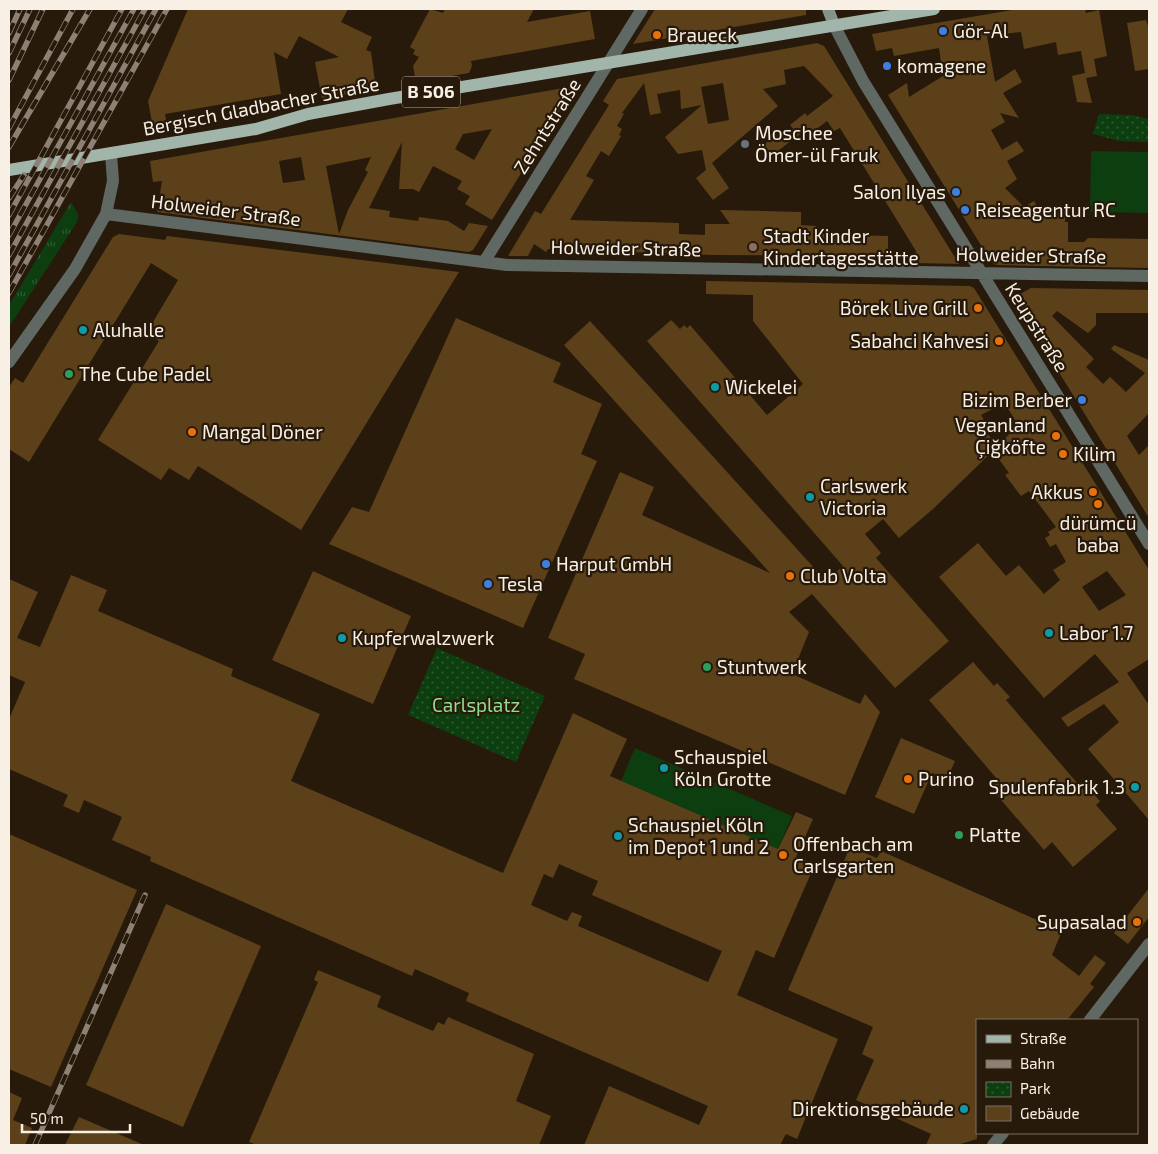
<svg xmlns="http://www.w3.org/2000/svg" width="1158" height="1154" font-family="'Exo 2',sans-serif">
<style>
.grass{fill:url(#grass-tufts)}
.park{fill:url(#park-dots)}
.garden{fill:#0c3e0f}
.building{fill:#5c401a;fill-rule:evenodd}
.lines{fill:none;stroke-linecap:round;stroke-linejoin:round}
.street{stroke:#5f6863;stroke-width:12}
.secondary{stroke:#84948b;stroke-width:12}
.primary{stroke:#a1b5aa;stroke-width:12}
.rail-casing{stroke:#8c8174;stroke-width:5.5}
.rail{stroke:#271a0b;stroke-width:4;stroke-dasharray:11;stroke-linecap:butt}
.shop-dot{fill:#3f7fe0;stroke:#271a0b;stroke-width:2}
.food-dot{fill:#e8710a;stroke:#271a0b;stroke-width:2}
.worship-dot{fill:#6b7280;stroke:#271a0b;stroke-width:2}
.education-dot{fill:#8d6e63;stroke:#271a0b;stroke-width:2}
.culture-dot{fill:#0f9aa8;stroke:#271a0b;stroke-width:2}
.leisure-dot{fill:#2e9e5b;stroke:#271a0b;stroke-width:2}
.labels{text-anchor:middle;stroke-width:4.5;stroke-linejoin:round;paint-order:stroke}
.shield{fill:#271a0b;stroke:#b9afa4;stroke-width:1}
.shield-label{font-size:18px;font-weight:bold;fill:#f8efe5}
.poi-label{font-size:19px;fill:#f8efe5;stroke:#271a0b;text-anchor:start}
.street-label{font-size:19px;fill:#f8efe5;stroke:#271a0b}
.park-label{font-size:19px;fill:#8cdf8c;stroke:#271a0b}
</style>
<defs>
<pattern id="grass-tufts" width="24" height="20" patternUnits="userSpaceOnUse" patternTransform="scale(1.25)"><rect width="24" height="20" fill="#0c3e0f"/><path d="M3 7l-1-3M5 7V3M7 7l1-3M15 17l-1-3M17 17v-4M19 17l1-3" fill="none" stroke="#305a32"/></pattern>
<pattern id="park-dots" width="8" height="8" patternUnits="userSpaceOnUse" patternTransform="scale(1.25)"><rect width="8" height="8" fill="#0c3e0f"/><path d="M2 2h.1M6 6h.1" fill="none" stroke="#305a32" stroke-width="1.8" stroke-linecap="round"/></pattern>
</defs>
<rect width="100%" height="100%" fill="#271a0b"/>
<path class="grass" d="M71,202L78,214L77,222L9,327V305Z"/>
<path class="park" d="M1099,114L1131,115L1149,119V142L1119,141L1093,134Z
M437,648L545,696L516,762L408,715Z"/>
<path class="garden" d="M1091,151L1149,152V213L1090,212Z
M635,748L792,816L778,849L621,781Z"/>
<path class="building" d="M188,9H348L341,22L372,37L366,50L371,52L376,89L322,99L315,62L339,57L299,36L287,59L274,52L281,94L165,114L167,125L153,128L148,101Z
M430,9L443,13L445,9H534L527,22L590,11L595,39L471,61L472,66L469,73L416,82L413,66L419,57L413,54L415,50L410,47Z
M655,9H806V15L633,44Z
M1018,9H1085L1086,13L1099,10L1107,56L1094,59L1097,76L1086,78L1092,103L1077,102L1072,76L1085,73L1081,51L1058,55L1056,42L1024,49L1021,32L987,36L995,82L1015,69L1022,82L1003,93L1019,118L1000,113L1005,122L991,130L1002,150L1017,141L1024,151L1007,161L1017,179L1005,188L1024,207L1034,201L1043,216L1052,212H1065V222H1068V242H1084L1088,238L1149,239V268L997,265L992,263L888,95L907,83L909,97L943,76L939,48L894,56L892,48L876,51L872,34Z
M1146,20L1149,29V69L1135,71L1127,23Z
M817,43L824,46L959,264L916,263V251L840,128L834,131L827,121L810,134L807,129L771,156L763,145L774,137L794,130L790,125L805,113L807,116L833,96L804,66L784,70L786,84L763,89L778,106L712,163L729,188L713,200L696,178L706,170L702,150L678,154L665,137L702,105L681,109L680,90L657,94L661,113L650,115L644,83L622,113L624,114L617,126L622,129L619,135L621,136L609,156L601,151L586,176L594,180L570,220L679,223V234L705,235V224H730L720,210L801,212V225L816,226V234L888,236V256L714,255L548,249L546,252L534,244L528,256H508L535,211L541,214L609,105L603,101L617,79ZM723,83L729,120L708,124L701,87Z
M575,86L492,220L465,204L470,196L457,189L462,181L433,166L419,192L413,189H399L402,142L369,208L390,211L389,217L418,221L419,217L448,221L464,231L469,223L488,226L473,250L469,252L157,212L162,181L153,182L150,161ZM492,129L474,160L455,149L463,134ZM301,157L305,180L283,183L279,161ZM371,157L365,170L368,172L348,210L339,234L326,166Z
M119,234L165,240L167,236L459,272L301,530L198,466L189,480L169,468L161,480L98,440L159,341L147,332L178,280L151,263L29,462L9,449V387L15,378L23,383L113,237Z
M706,281L970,286L974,288L1149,570V659L1127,673L1149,705V820L1088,749L1119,722L1104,704L1068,727L1061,718L1119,682L1095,654L1044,698L939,577L978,543L1006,576L1019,565L1044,594L1060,580L1053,570L1066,562L1056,544L1050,547L1045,538L1050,535L1048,532L1056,527L1029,491L1021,496L1005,475L1009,473L993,451L1018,425L1007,407L1003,409L1000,405L981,415L984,420L980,423L997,447L933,509L899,538L883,519L865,534L881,553L876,558L949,641L895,688L812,594L789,612L809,632L792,674L860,704L865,694L880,712L845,795L574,679L585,654L548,638L620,472L654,487L642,515L770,573L564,345L590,321L826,581L843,566L647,341L671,320L680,329L684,325L687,328L690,325L767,415L803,384L753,321V295L706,294ZM1107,571L1126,595L1099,611L1082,587Z
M1031,288L1149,290V313H1096V325L1088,333L1057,311L1052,316L1094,359L1086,367L1103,384L1110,377L1126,392L1145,373L1111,349L1114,345L1149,360V413L1127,436L1139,455L1149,445V518L1013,298Z
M456,318L561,363L553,382L602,404L581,454L597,461L523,628L329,544L352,507L369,512Z
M313,571L411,616L373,704L272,660Z
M71,575L107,590L98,611L233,669L231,676L320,714L291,781L503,873L573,713L627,739L610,776L778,849L796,812L813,819L796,857L815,864L774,958L756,950L737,995L838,1039L797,1139L786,1134L780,1145H584L609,1086L699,1125L708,1106L466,1001L469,993L415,969L412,976L150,861L151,857L112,840L122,817L84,800L79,813L63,806L68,795L9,769V719L25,682L9,675V579L38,592L17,638L40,647ZM559,864L598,881L592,895L722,951L708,982L578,926L582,916L572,912L567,921L531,905L544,874L553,878Z
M973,662L994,686L997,683L1010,697L1006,700L1084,791L1087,787L1100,801L1096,805L1117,829L1073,867L1052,842L1044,850L990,787L998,780L929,700Z
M901,738L955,761L947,779L932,773L914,814L875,797Z
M9,834L137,890L51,1087L9,1069Z
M850,847L877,858L881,851L1062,931L1052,955L1079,976L1095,955L1106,963L1090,984L1094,987L1067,1020H977V1139L957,1145H926L931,1134L856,1100L874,1060L862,1054L873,1027L788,990Z
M1149,888V917L1128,944L1114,933Z
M166,904L261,946L183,1127L86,1085Z
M318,970L381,996L377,1007L433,1031L438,1022L444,1025L448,1017L534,1054L516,1101L551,1116L539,1145H257L249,1142L318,982L314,980Z
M9,1092L22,1098L13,1120L32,1128L25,1145H9Z
M79,1117L144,1145H65Z"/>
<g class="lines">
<path class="street" d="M834,25L863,81L1149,544
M106,214L507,265L1149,276
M484,262L642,9
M9,362L75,269L106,214L113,181L111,154
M1090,1020L1149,944
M993,1145L1003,1133"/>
<path class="secondary" d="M828,9L834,25"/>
<path class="primary" d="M9,170L256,129L308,114L389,99L934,9"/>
<g class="rail-casing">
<path id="rail" d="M9,33L20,9
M9,53L30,9
M9,80L43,9
M9,128L73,9
M9,147L90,9
M9,198L24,175
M9,215L122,9
M9,235L134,9
M9,255L145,9
M9,275L156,9
M9,293L167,9
M35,1145L145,895"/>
</g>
<use href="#rail" class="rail"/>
</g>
<g class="shop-dot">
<circle cx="943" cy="31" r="5"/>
<circle cx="887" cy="66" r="5"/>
<circle cx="956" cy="192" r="5"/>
<circle cx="965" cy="210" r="5"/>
<circle cx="1082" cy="400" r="5"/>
<circle cx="546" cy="564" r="5"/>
<circle cx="488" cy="584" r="5"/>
</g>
<g class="food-dot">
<circle cx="657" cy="35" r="5"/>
<circle cx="978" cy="308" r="5"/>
<circle cx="999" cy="341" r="5"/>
<circle cx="192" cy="432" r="5"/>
<circle cx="1056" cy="436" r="5"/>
<circle cx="1063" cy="454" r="5"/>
<circle cx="1093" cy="492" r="5"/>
<circle cx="1098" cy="504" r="5"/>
<circle cx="790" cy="576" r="5"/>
<circle cx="908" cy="779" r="5"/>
<circle cx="783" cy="855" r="5"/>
<circle cx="1137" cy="922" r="5"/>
</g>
<circle class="worship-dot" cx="745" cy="144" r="5"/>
<circle class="education-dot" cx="753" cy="247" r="5"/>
<g class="culture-dot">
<circle cx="83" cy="330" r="5"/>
<circle cx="715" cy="387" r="5"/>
<circle cx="810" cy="497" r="5"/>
<circle cx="1049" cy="633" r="5"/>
<circle cx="342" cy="638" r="5"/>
<circle cx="664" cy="768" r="5"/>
<circle cx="1135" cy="787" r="5"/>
<circle cx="618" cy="836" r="5"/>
<circle cx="964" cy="1109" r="5"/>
</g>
<g class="leisure-dot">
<circle cx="69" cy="374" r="5"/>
<circle cx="707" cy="667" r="5"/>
<circle cx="959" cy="835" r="5"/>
</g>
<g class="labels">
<rect class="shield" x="402" y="76.5" width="58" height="31" rx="4"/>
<g class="shield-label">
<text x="431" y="98">B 506</text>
</g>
<g class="poi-label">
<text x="953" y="38">Gör-Al</text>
<text x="667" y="42">Braueck</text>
<text x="897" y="73">komagene</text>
<text x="755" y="140">Moschee<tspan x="755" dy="22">Ömer-ül Faruk</tspan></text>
<text x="946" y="199" text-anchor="end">Salon Ilyas</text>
<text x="975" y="217">Reiseagentur RC</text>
<text x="763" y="243">Stadt Kinder<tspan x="763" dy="22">Kindertagesstätte</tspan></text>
<text x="968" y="315" text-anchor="end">Börek Live Grill</text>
<text x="93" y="337">Aluhalle</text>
<text x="989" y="348" text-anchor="end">Sabahci Kahvesi</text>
<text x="79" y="381">The Cube Padel</text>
<text x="725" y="394">Wickelei</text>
<text x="1072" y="407" text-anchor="end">Bizim Berber</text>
<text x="1046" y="432" text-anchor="end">Veganland<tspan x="1046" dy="22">Çiğköfte</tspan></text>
<text x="202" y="439">Mangal Döner</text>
<text x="1073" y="461">Kilim</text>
<text x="820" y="493">Carlswerk<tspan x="820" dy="22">Victoria</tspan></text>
<text x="1083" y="499" text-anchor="end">Akkus</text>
<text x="1098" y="530" text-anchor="middle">dürümcü<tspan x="1098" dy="22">baba</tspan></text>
<text x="556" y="571">Harput GmbH</text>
<text x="800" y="583">Club Volta</text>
<text x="498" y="591">Tesla</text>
<text x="1059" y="640">Labor 1.7</text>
<text x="352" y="645">Kupferwalzwerk</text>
<text x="717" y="674">Stuntwerk</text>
<text x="674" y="764">Schauspiel<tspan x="674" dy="22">Köln Grotte</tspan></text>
<text x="918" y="786">Purino</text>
<text x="1125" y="794" text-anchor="end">Spulenfabrik 1.3</text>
<text x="628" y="832">Schauspiel Köln<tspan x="628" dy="22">im Depot 1 und 2</tspan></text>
<text x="969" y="842">Platte</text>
<text x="793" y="851">Offenbach am<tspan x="793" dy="22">Carlsgarten</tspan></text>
<text x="1127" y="929" text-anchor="end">Supasalad</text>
<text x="954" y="1116" text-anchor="end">Direktionsgebäude</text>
</g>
<g class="street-label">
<text transform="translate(261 106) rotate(-11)" y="7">Bergisch Gladbacher Straße</text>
<text transform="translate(547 126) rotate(-58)" y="7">Zehntstraße</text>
<text transform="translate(226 210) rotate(7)" y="7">Holweider Straße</text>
<text transform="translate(626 248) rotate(1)" y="7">Holweider Straße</text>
<text transform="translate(1031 255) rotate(1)" y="7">Holweider Straße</text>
<text transform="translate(1037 327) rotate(58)" y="7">Keupstraße</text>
</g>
<g class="park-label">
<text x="476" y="712">Carlsplatz</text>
</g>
</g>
<rect width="1158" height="1154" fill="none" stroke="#f8efe5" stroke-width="20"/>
<rect x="976" y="1019" width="162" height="115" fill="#271a0b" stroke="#7b6f62"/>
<rect x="986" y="1035" width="25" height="8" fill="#a1b5aa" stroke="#7b6f62"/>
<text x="1020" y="1044" font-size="15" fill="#f8efe5">Straße</text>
<rect x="986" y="1060" width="25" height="8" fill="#8c8174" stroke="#7b6f62"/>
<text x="1020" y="1069" font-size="15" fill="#f8efe5">Bahn</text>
<rect x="986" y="1082" width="25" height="15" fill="url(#park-dots)" stroke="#7b6f62"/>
<text x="1020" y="1094" font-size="15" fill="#f8efe5">Park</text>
<rect x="986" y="1106" width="25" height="15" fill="#5c401a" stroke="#7b6f62"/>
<text x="1020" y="1119" font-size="15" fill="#f8efe5">Gebäude</text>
<path d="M22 1124v8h108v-8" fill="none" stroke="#f8efe5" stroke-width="2.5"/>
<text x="30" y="1124" font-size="15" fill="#f8efe5" stroke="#271a0b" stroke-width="4" paint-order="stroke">50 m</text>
</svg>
